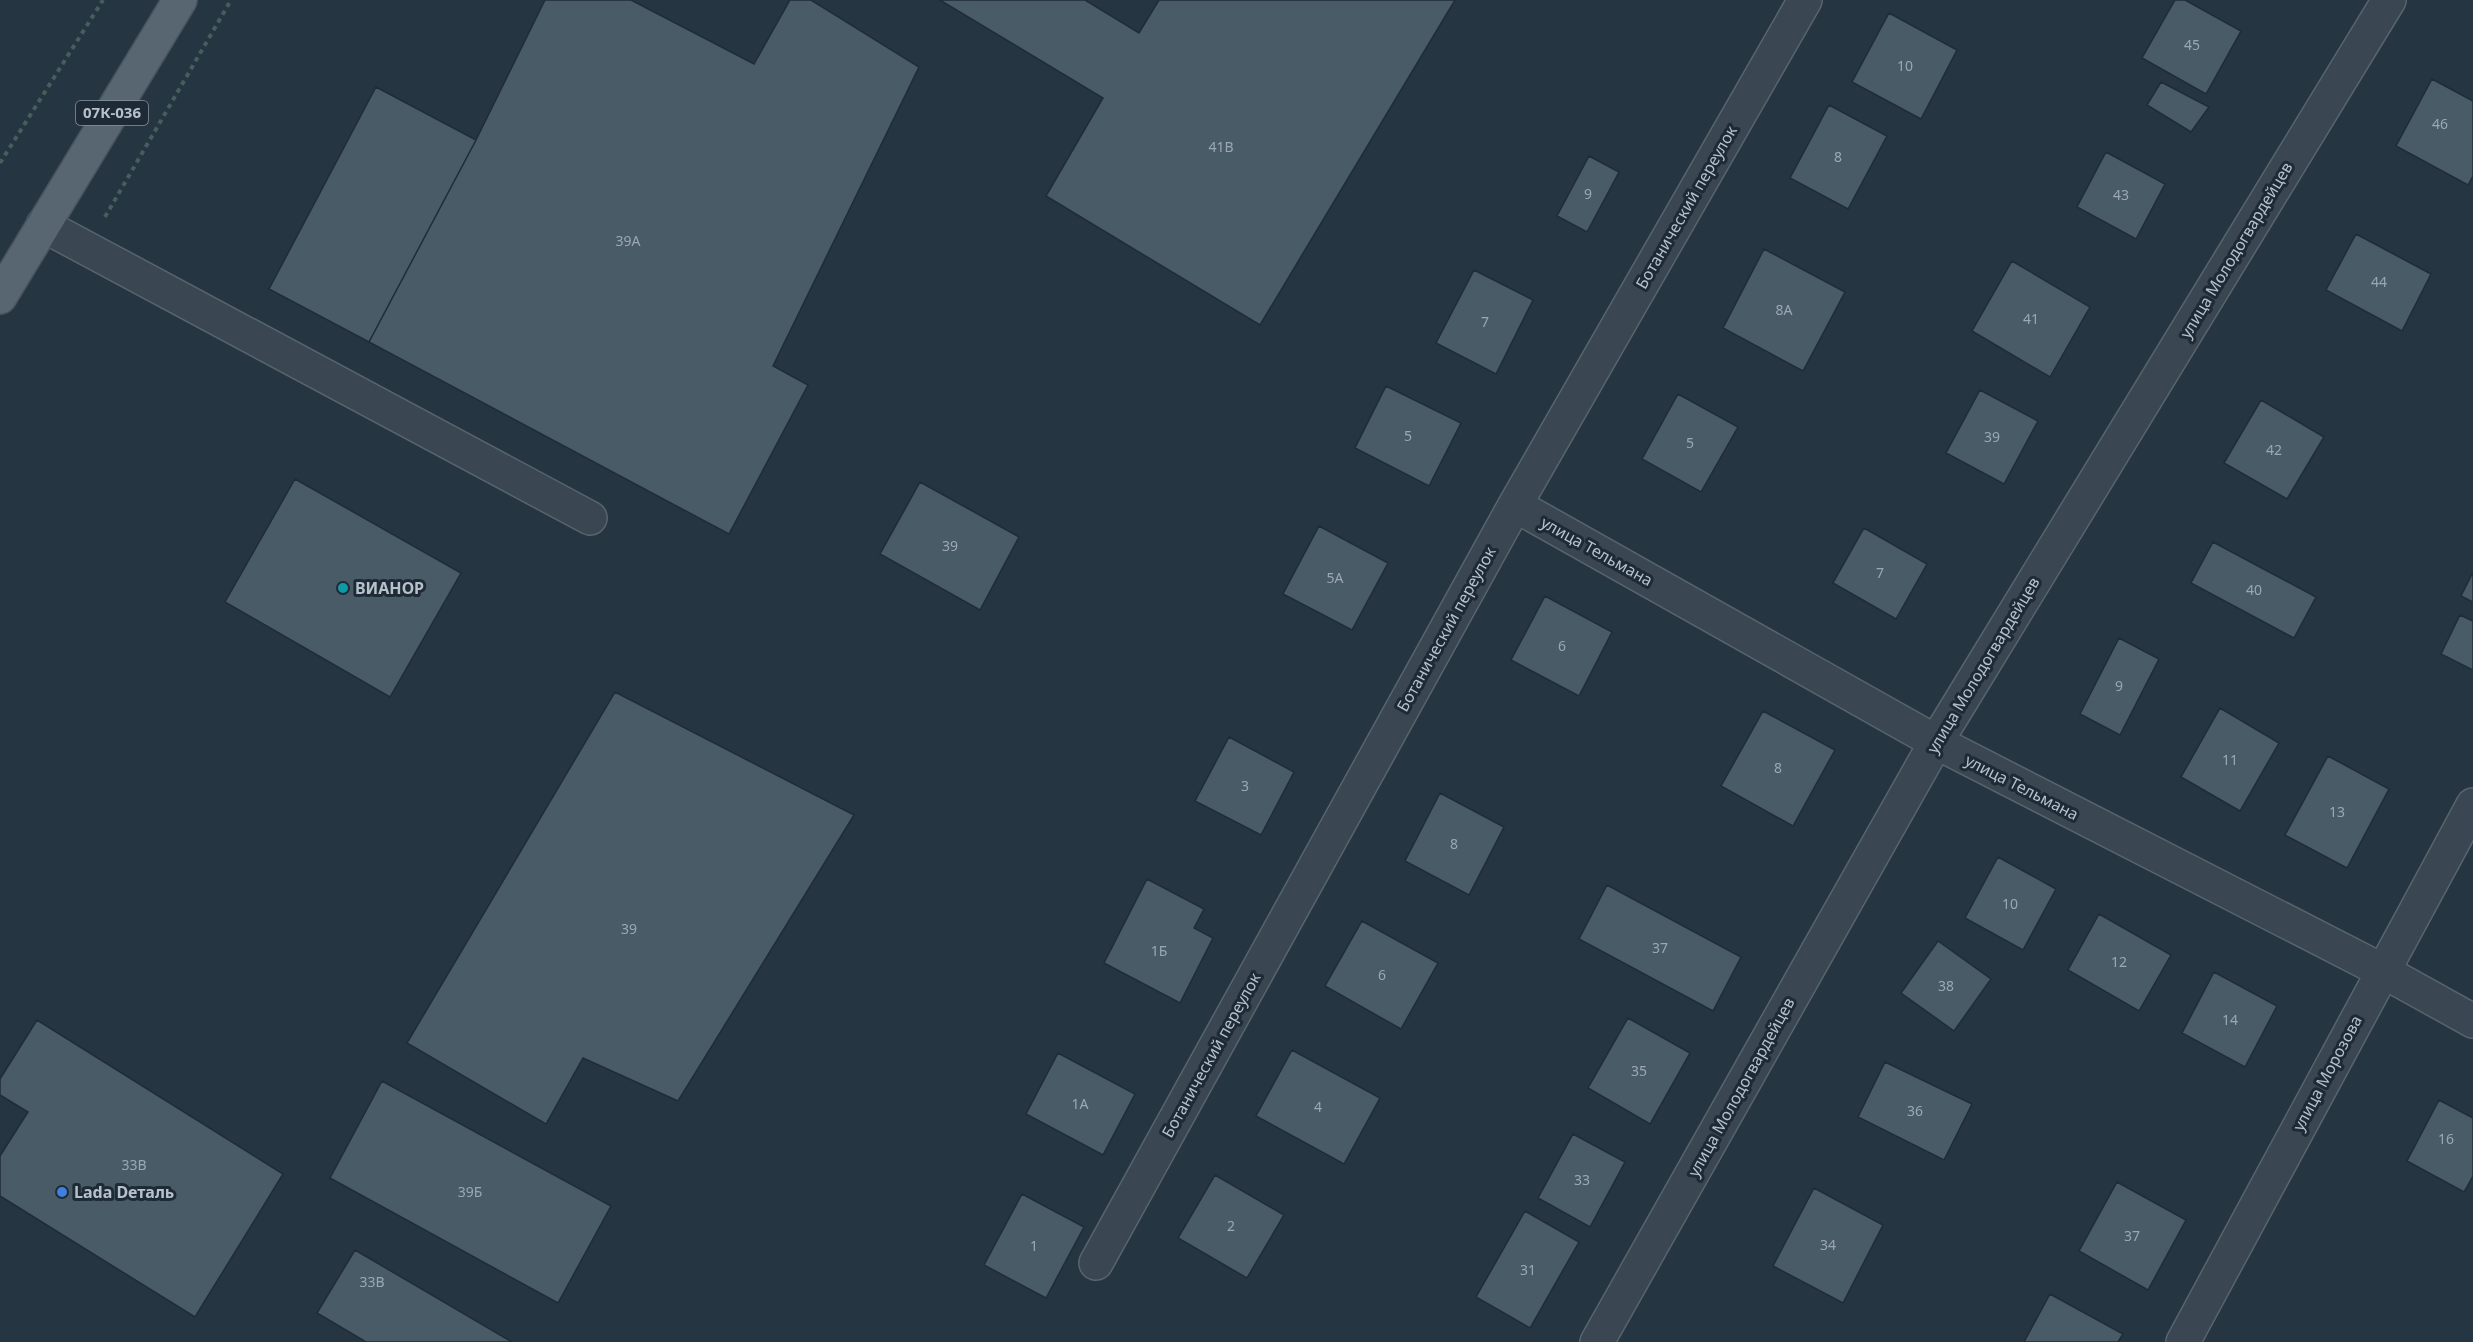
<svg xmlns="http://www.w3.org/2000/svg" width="2473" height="1342" font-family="'Noto Sans',sans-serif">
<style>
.building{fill:#495b67;stroke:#202d38;stroke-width:1.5}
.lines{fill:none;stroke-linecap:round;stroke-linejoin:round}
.minor-casing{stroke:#58646e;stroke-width:36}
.major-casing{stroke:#46525d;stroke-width:36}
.path{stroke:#465e5d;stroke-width:4;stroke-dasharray:4.5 4.5;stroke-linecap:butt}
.minor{stroke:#3a4651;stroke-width:33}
.major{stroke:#586671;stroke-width:33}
.culture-dot{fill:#0f9aa8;stroke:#1e2b36;stroke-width:2}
.shop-dot{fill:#3f7fe0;stroke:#1e2b36;stroke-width:2}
.labels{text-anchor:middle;stroke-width:6;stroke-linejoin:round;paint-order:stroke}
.number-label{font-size:14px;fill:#9ba8b2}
.shield{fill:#1e2b36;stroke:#88949e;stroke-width:1.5}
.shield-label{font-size:15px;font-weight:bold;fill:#b6c1cb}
.street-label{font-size:16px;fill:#b6c1cb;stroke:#1e2b36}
.poi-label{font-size:16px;font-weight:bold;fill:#b6c1cb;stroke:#1e2b36;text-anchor:start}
</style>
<rect width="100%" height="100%" fill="#253541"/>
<path class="building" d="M545,0H631L754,64L790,0H811L919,67L773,366L808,385L729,534L369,342L476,140Z
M940,0H1085L1139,33L1159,0H1455L1260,325L1046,196L1103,98Z
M2175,0H2185L2241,31L2206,94L2142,58Z
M1889,13L1957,50L1921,119L1852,82Z
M2432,79L2473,101V176L2468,185L2396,146Z
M2161,82L2209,107L2191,132L2147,105Z
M376,87L476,140L369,342L269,289Z
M1829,105L1887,136L1848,209L1790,178Z
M2106,152L2165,184L2136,239L2077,207Z
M1589,156L1619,172L1587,232L1557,216Z
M2356,234L2431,274L2402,331L2326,290Z
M1764,249L1845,292L1803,371L1723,328Z
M2012,261L2090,307L2050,377L1972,331Z
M1474,270L1533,300L1496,374L1436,343Z
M1386,386L1461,423L1429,486L1355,448Z
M1980,390L2038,421L2004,484L1946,453Z
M1678,394L1738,427L1701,492L1642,459Z
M2261,400L2324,437L2287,499L2224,463Z
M295,479L461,573L390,697L225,602Z
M920,482L1019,537L980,610L880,554Z
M1319,526L1388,563L1352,630L1283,594Z
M1864,528L1927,564L1896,619L1833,583Z
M2213,542L2316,597L2294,638L2191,583Z
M2473,572V602L2461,596Z
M1545,596L1612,632L1579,696L1511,660Z
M2460,615L2473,621V670L2441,654Z
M2119,638L2159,659L2120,735L2080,714Z
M615,692L854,815L678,1101L583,1058L546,1124L407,1043Z
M2220,708L2279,743L2240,811L2181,777Z
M1763,711L1835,750L1793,826L1721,786Z
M1229,737L1294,772L1261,835L1195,801Z
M2328,756L2389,789L2347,868L2285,835Z
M1440,793L1504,827L1469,895L1405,861Z
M1998,857L2056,889L2023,950L1965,918Z
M1147,879L1204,909L1194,928L1213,938L1180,1003L1104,963Z
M1607,885L1741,957L1713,1011L1579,939Z
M2099,914L2171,955L2139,1011L2068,970Z
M1362,921L1438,963L1401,1029L1325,986Z
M1938,941L1991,979L1954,1031L1901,993Z
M2214,972L2277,1006L2245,1067L2182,1033Z
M1628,1018L1690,1053L1650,1124L1588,1088Z
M37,1020L283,1174L195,1317L0,1196V1156L28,1112L0,1095V1079Z
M1292,1050L1380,1098L1344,1164L1256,1116Z
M1058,1053L1135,1094L1103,1155L1026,1114Z
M1885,1062L1972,1104L1944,1160L1858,1117Z
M382,1081L611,1206L558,1303L330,1178Z
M2439,1100L2473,1118V1176L2464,1192L2407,1161Z
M1573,1134L1625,1162L1590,1227L1538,1198Z
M1215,1175L1284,1215L1247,1278L1178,1238Z
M2117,1182L2186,1220L2148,1290L2079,1251Z
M1814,1188L1883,1225L1843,1303L1773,1266Z
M1022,1194L1084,1227L1046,1298L984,1265Z
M1525,1211L1579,1242L1530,1328L1476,1297Z
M355,1250L512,1342H366L317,1313Z
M2050,1294L2123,1334L2118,1342H2024Z"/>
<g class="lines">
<g class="minor-casing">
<path id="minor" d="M43,225L590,518
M1515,505L1936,742L2381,970L2473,1021
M1096,1263L1515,505L1805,0
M1597,1342L1936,742L2389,0
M2183,1342L2473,805"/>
</g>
<g class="major-casing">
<path id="major" d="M0,297L180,0"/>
</g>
<path class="path" d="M0,163L103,0
M105,217L231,0"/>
<use href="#minor" class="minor"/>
<use href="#major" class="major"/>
</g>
<circle class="culture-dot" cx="343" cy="588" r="6"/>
<circle class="shop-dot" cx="62" cy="1192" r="6"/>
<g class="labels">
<g class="number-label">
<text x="2192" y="50">45</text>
<text x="1905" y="71">10</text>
<text x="2440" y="129">46</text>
<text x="1221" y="152">41В</text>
<text x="1838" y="162">8</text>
<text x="1588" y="199">9</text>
<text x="2121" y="200">43</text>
<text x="628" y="246">39А</text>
<text x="2379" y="287">44</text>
<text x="1784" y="315">8А</text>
<text x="2031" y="324">41</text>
<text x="1485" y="327">7</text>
<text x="1408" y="441">5</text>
<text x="1992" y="442">39</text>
<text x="1690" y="448">5</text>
<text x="2274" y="455">42</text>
<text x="950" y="551">39</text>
<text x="1880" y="578">7</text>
<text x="1335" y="583">5А</text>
<text x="2254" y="595">40</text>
<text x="1562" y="651">6</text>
<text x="2119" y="691">9</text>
<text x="2230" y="765">11</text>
<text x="1778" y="773">8</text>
<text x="1245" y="791">3</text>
<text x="2337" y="817">13</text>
<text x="1454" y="849">8</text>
<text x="2010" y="909">10</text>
<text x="629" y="934">39</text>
<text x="1660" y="953">37</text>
<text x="1159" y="956">1Б</text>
<text x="2119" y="967">12</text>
<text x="1382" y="980">6</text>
<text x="1946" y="991">38</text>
<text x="2230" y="1025">14</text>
<text x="1639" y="1076">35</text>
<text x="1080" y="1109">1А</text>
<text x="1318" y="1112">4</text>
<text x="1915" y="1116">36</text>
<text x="2446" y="1144">16</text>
<text x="134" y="1170">33В</text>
<text x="1582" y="1185">33</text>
<text x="470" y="1197">39Б</text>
<text x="1231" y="1231">2</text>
<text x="2132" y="1241">37</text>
<text x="1828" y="1250">34</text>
<text x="1034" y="1251">1</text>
<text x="1528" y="1275">31</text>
<text x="372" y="1287">33В</text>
</g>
<rect class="shield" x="76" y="101" width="72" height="24" rx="4.5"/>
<g class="shield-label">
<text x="112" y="118">07К-036</text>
</g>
<g class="street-label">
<text transform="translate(1686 207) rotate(-60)" y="6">Ботанический переулок</text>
<text transform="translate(2236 250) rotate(-59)" y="6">улица Молодогвардейцев</text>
<text transform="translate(1597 551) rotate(29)" y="6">улица Тельмана</text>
<text transform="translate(1446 629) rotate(-61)" y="6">Ботанический переулок</text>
<text transform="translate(1983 665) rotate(-59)" y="6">улица Молодогвардейцев</text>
<text transform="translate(2022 787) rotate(27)" y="6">улица Тельмана</text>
<text transform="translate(1211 1055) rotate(-61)" y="6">Ботанический переулок</text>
<text transform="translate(2327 1073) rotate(-62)" y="6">улица Морозова</text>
<text transform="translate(1741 1087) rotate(-61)" y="6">улица Молодогвардейцев</text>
</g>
<g class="poi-label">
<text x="355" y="594">ВИАНОР</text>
<text x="74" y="1198">Lada Dеталь</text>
</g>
</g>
</svg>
